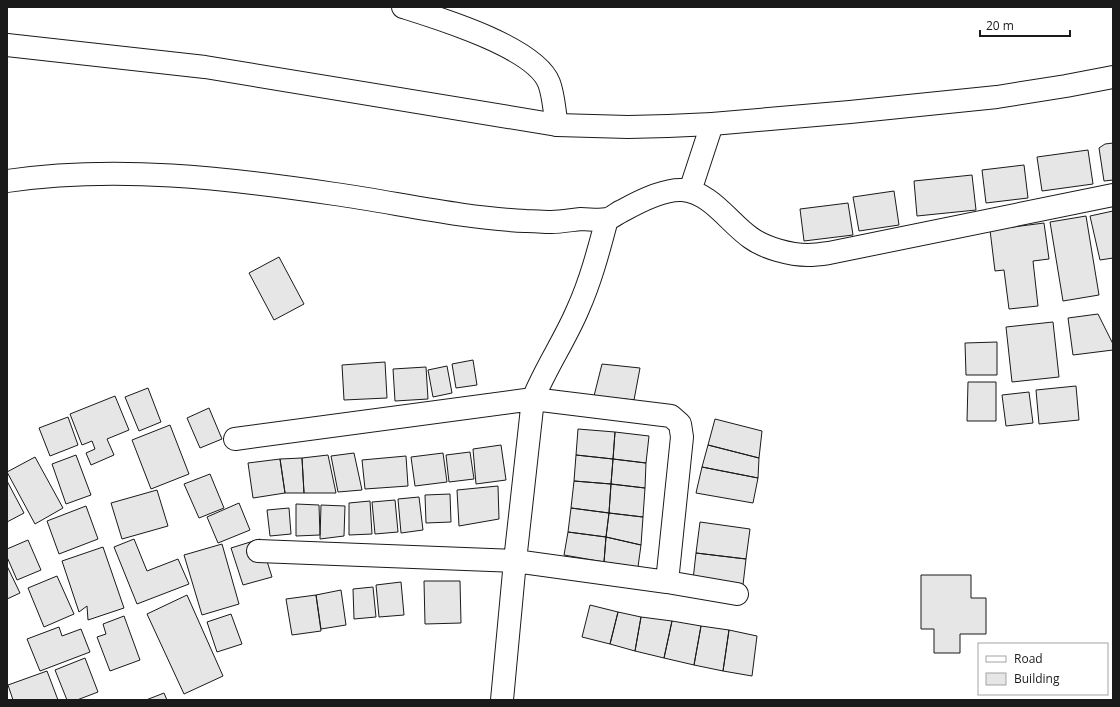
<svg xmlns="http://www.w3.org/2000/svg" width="1120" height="707" font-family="'Open Sans',sans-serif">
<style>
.building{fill:#e6e6e6;stroke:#1a1a1a}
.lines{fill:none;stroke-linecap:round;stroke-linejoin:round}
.street-casing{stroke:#1a1a1a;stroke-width:24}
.primary-casing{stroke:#1a1a1a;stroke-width:24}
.street{stroke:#fff;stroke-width:22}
.primary{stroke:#fff;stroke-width:22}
</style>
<rect width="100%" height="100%" fill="#fff"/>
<path class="building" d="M1113,143V180L1104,181L1099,148L1105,144Z
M1088,150L1093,184L1042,191L1037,157Z
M1024,165L1028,198L986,203L982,170Z
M972,175L976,210L917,216L914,181Z
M894,191L899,225L859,231L853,197Z
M848,203L853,235L804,241L800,209Z
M1113,211V258L1100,260L1090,216Z
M1086,216L1099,295L1063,301L1050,222Z
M1044,223L1049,259L1033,261L1038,306L1009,309L1004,270L995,271L990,230Z
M279,257L304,304L274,320L249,273Z
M1098,314L1113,344V350L1073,355L1068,318Z
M1053,322L1059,377L1012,382L1006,327Z
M997,342V375H966L965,343Z
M473,360L477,385L456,388L452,364Z
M385,362L387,398L344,400L342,365Z
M602,364L640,368L634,400L594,396Z
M447,366L452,393L433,397L428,370Z
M426,367L428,399L395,401L393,369Z
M968,382H996V421H967Z
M1076,386L1079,420L1039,424L1036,390Z
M148,388L161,422L139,431L125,397Z
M1029,392L1033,423L1006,426L1002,395Z
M115,396L129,430L107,439L114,455L91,465L86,453L95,449L92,441L82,445L70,414Z
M209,408L222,439L200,448L187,418Z
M68,417L78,445L50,456L39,428Z
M715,419L762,431L759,458L708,445Z
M170,425L189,474L151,489L132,440Z
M578,429L615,432L613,459L576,455Z
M615,432L649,436L646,463L613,459Z
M501,445L506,480L476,484L473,449Z
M708,445L759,458L758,478L702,467Z
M470,452L474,479L449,482L446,455Z
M354,453L362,490L338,492L331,456Z
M443,453L447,482L415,486L411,457Z
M76,455L91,495L66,504L52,464Z
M328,455L336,493H304L302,458Z
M576,455L613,459L611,484L574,481Z
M406,456L408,486L365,489L362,460Z
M35,457L63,508L35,524L7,472Z
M302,458L304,493H285L280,459Z
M280,459L285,493L253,498L248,463Z
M613,459L646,463L645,488L611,484Z
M702,467L758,478L753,503L696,493Z
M210,474L224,508L199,518L184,484Z
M7,481L24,513L7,522Z
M574,481L611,484L609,513L571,508Z
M611,484L645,488L643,517L609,513Z
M498,486L499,519L459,526L457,490Z
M157,490L168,526L122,539L111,503Z
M450,494L451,522L426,523L425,495Z
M419,497L423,530L401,533L398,499Z
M395,500L398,532L375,534L372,502Z
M370,501L372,534L349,535V503Z
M239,503L250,530L218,543L207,517Z
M296,504L319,505L320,535L296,536Z
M321,505L345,506L344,536L320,539Z
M86,506L98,539L59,554L47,521Z
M289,508L291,534L270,536L267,510Z
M571,508L609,513L606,537L568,532Z
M609,513L643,517L641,545L606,537Z
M700,522L750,529L746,559L696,553Z
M568,532L606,537L604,562L564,555Z
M606,537L641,545L638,567L604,562Z
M134,539L147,571L178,559L189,584L137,604L114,547Z
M260,539L272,577L243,585L231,548Z
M28,540L41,570L17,580L7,557V549Z
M222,544L239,604L202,615L184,555Z
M103,547L124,608L88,620L87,606L79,612L62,561Z
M696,553L746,559L743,585L693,580Z
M7,566L20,593L7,599Z
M921,575H971V598H986V634H960V653H934V629H921Z
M57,576L74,614L44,627L28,588Z
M424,581H460L461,623L425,624Z
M401,582L404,615L379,617L376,585Z
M373,587L376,617L354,619L353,589Z
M341,590L346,625L321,629L316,595Z
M187,595L223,676L184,694L147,614Z
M316,595L321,631L292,635L286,599Z
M590,605L618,612L610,644L582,637Z
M618,612L641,617L635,651L610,644Z
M231,614L242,644L217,652L207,622Z
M124,616L140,660L110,671L97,637L106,634L103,624Z
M641,617L672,621L664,658L635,651Z
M672,621L701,626L694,665L664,658Z
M701,626L729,630L723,671L694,665Z
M59,627L62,636L81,629L90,652L40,671L27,639Z
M729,630L757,636L752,676L723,671Z
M85,658L98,692L77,700H67L55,670Z
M47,671L58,700H13L8,685Z
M164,693L167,700H146Z"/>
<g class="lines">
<g class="street-casing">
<path id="street" d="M403,7C438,18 535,47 549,83C554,96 554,111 557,125
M7,181C116,165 227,178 335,194C398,203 462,218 526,221C534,221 543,222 551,222C561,222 571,220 581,219C589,219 599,221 607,219C612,218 617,213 622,211C638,202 663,189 682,190C711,192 729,223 751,238C765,248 790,255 808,255C815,255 822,254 829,253L1113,195
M690,191L712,124
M235,439L533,399L671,416L680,424L682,437L667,582
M258,551L515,561L667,582L737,594
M502,700L515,561L533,399C546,367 565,340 578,309C591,280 599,249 607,219"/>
</g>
<g class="primary-casing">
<path id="primary" d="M7,45L205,67L557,125L628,127L668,126L712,124L850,112L997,97L1066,86L1113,77"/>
</g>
<use href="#street" class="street"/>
<use href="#primary" class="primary"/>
</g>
<rect width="1120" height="707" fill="none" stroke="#1a1a1a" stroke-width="16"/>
<rect x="978" y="643" width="130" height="52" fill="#ffffff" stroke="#a3a3a3"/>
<rect x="986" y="656" width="20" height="6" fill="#ffffff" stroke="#a3a3a3"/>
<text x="1014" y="663" font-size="12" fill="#1a1a1a">Road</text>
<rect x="986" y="673" width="20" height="12" fill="#e6e6e6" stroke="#a3a3a3"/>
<text x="1014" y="683" font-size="12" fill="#1a1a1a">Building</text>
<path d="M980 30v6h90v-6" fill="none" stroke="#1a1a1a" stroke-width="2"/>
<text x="986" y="30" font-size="12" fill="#1a1a1a" stroke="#ffffff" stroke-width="3" paint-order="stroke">20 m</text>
</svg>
